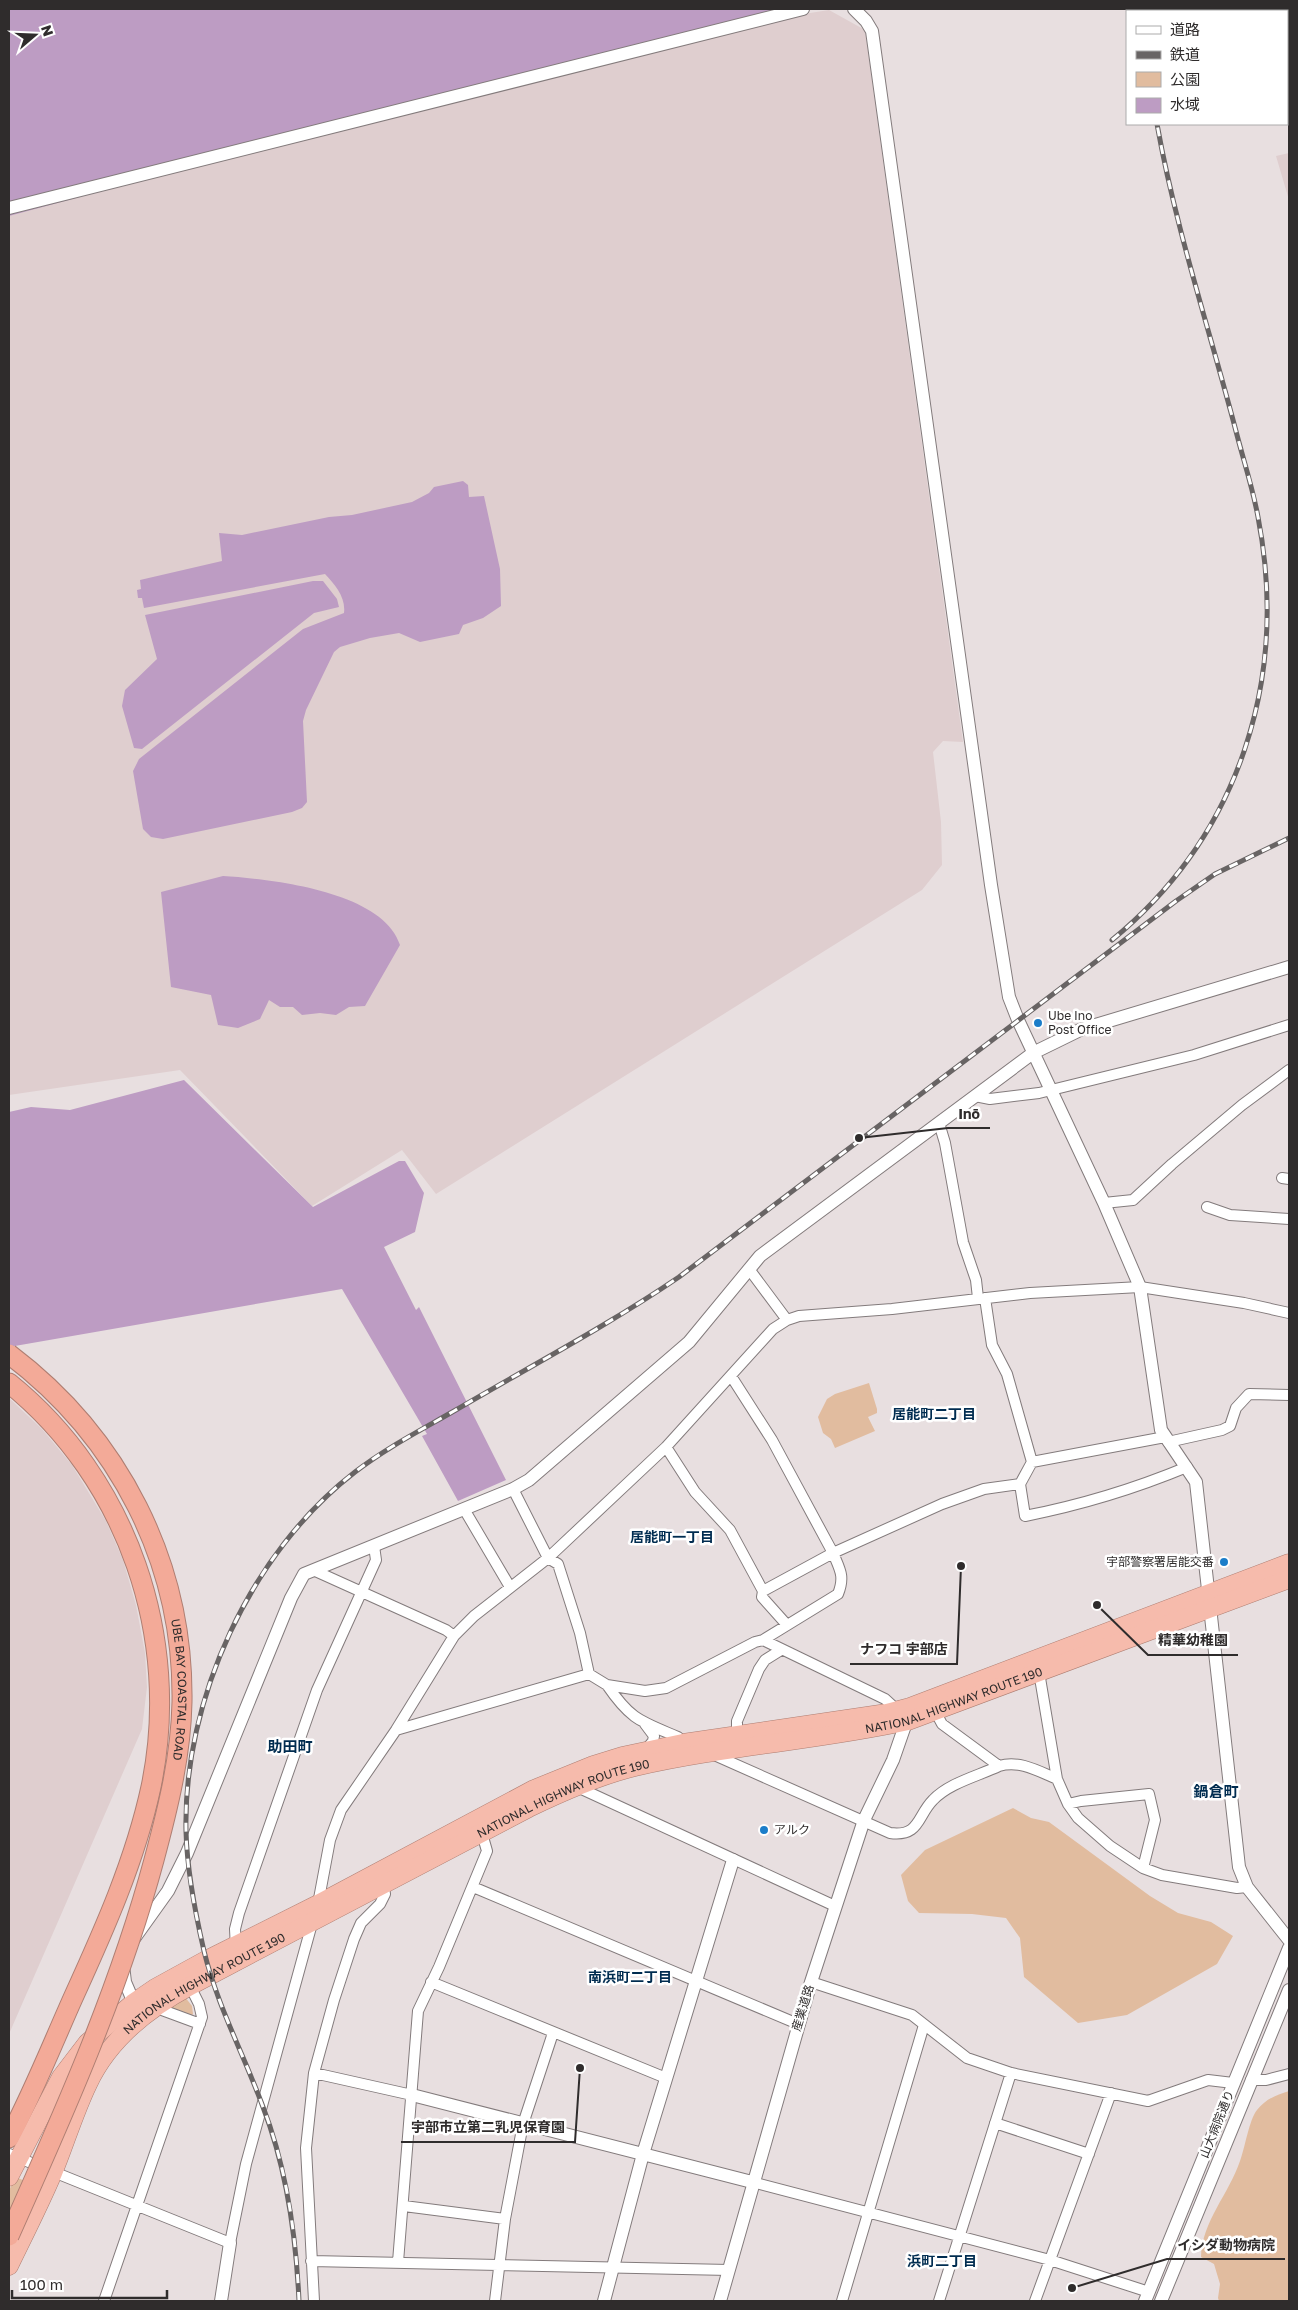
<svg xmlns="http://www.w3.org/2000/svg" width="1298" height="2310" font-family="'Golos Text','Noto Sans JP',sans-serif">
<style>
.built{fill:#dfcecf}
.green{fill:#e1bc9f}
.water{fill:#bd9cc3}
.lines{fill:none;stroke-linecap:round;stroke-linejoin:round}
.minor-casing{stroke:#837b7c;stroke-width:12}
.tertiary-casing{stroke:#837b7c;stroke-width:14}
.trunk-casing{stroke:#ae7e72;stroke-width:19}
.motorway-casing{stroke:#ae7e72;stroke-width:21}
.minor{stroke:#fff;stroke-width:10}
.tertiary{stroke:#fff;stroke-width:12}
.trunk{stroke:#f6bbac;stroke-width:18}
.motorway{stroke:#f3aa98;stroke-width:19}
.rail-casing{stroke:#686464;stroke-width:5}
.rail{stroke:#fff;stroke-width:3;stroke-dasharray:9;stroke-linecap:butt}
.motorway-bridge-casing{stroke:#ae7e72;stroke-width:21;stroke-linecap:butt}
.motorway-bridge{stroke:#f3aa98;stroke-width:19}
.poi-dot{fill:#1b7dc9;stroke:#fff;stroke-width:2}
.labels{text-anchor:middle;stroke-width:5;stroke-linejoin:round;paint-order:stroke}
.poi-label{font-size:12px;fill:#2f2c2c;stroke:#fff;text-anchor:start}
.street-label{font-size:12px;fill:#2f2c2c;stroke:#fff}
.neighbourhood-label{font-size:14px;font-weight:bold;fill:#002c50;stroke:#fff}
.quarter-label{font-size:15px;font-weight:bold;fill:#002c50;stroke:#fff}
.leader{fill:none;stroke:#2f2c2c;stroke-width:2}
.callout-dot{fill:#2f2c2c;stroke:#fff;stroke-width:2}
.callout-label{font-size:14px;text-anchor:middle;font-weight:bold;fill:#2f2c2c;stroke:#fff;stroke-width:5;stroke-linejoin:round;paint-order:stroke}
</style>
<rect width="100%" height="100%" fill="#e8dfe0"/>
<path class="built" d="M829,10L865,30L963,742L943,741L933,752L941,822L942,865L922,890L436,1194L402,1150L312,1206L180,1070L9,1095V215L791,16Z
M1289,153V200L1276,156Z
M9,1398L42,1429L72,1465L106,1521L123,1560L136,1605L145,1653L147,1687L142,1729L9,2034Z"/>
<path class="green" d="M869,1383L877,1409V1413L868,1417L875,1431L835,1448L831,1439L823,1433L818,1417L827,1399L835,1394Z
M1013,1808L1031,1818L1049,1822L1150,1896L1178,1913L1211,1922L1233,1936L1217,1964L1127,2015L1078,2023L1024,1977L1020,1938L1006,1918L972,1914L919,1913L908,1901L901,1875L925,1850Z
M185,1997L192,2006L193,2014L190,2017L169,2009Z
M1289,2091V2301H1219L1218,2298L1220,2284L1214,2264L1201,2257C1202,2221 1229,2194 1240,2161C1245,2148 1249,2120 1257,2110C1266,2099 1276,2095 1289,2091Z
M16,2177L27,2182L9,2223V2190Z"/>
<path class="water" d="M9,9H780L9,216Z
M463,481L468,485L469,497L484,496L500,569L501,606L483,618L463,625L459,634L420,642L399,633L370,638L340,647L334,652L306,710L303,721L307,802L302,808L292,812L163,839L151,837L143,829L133,771L139,759L303,629L344,613C346,597 335,585 325,574L144,608L142,598H138L137,590L141,589L140,580L222,561L219,533L242,535L329,517L352,515L412,502L429,493L434,487Z
M313,581H323L337,599L339,607L314,613L142,749L134,748L122,706L125,690L157,659L145,615Z
M223,876C271,879 383,891 400,945L365,1006L349,1007L336,1015L320,1013L302,1015L293,1007H280L269,1000L260,1019L238,1028L218,1025L211,995L171,987L161,892Z
M184,1080L313,1207L399,1161H405L424,1193L415,1232L384,1247L416,1310L419,1307L506,1480L458,1501L422,1436L427,1434L342,1289L9,1347V1112L31,1107L70,1110Z"/>
<g class="lines">
<g class="minor-casing">
<path id="minor" d="M975,1096L990,1099L1039,1093L1194,1055L1289,1025
M939,1123L945,1143L963,1242L976,1280L978,1298
M1282,1178L1289,1179
M1104,1203L1133,1200L1172,1164L1242,1105L1289,1070
M1207,1207L1230,1215L1289,1219
M749,1269L787,1320
M985,1298L992,1345L1007,1374L1032,1462L1020,1484L1025,1516C1081,1505 1134,1489 1187,1467
M1168,1442L1222,1430L1230,1426L1236,1408L1249,1394L1289,1395
M666,1447L695,1492L730,1530L763,1591L762,1597L787,1625
M1032,1462L1165,1437
M513,1489L548,1558L558,1564L580,1633L589,1674
M464,1509L510,1587
M313,1570L446,1630L454,1636
M763,1591L833,1553L942,1504L984,1489L1020,1484
M763,1640L885,1699L897,1710
M1039,1672L1057,1779L1068,1804L1078,1818L1110,1846L1143,1868L1162,1875L1237,1888L1247,1887
M607,1685C631,1720 640,1721 678,1737L683,1743
M935,1711L942,1724L999,1766
M645,1724L654,1736L653,1741L645,1751
M396,1730L589,1674L607,1685L645,1691L666,1688L755,1642L763,1640L838,1594C845,1576 840,1570 833,1553L772,1440L731,1376
M737,1735V1721L759,1669L765,1660L781,1650
M712,1754L890,1833C920,1837 917,1816 933,1800C949,1783 978,1776 999,1766C1020,1760 1038,1771 1057,1779
M575,1786L835,1906
M1068,1804L1081,1801L1149,1794L1155,1820L1143,1868
M473,1887L798,2024
M318,1904L330,1840L341,1810L396,1730L454,1636L474,1616L548,1558L666,1447L773,1329L787,1320L799,1316L892,1309L1030,1293L1140,1287L1244,1303L1289,1313
M236,1949L235,1929L239,1913L317,1690L376,1560L374,1546
M431,1982L666,2078
M811,1982L912,2015L967,2058L1011,2073L1148,2101L1208,2080L1233,2083
M154,2007L200,2024
M314,2073L412,2095
M1251,2080H1266L1289,2074
M995,2123L1089,2154
M9,2154L230,2243L246,2164L313,1920
M752,2182L1050,2260L1149,2292
M404,2206L505,2219
M311,2261L729,2270
M398,2262L418,2011L439,1967L487,1851L481,1830
M104,2301L202,2017L199,2004L190,1986
M314,2301L306,2148L314,2073L334,2000L354,1939L361,1923L380,1904L385,1894L383,1884
M495,2301L505,2219L523,2124L553,2033
M842,2301L924,2025
M939,2301L1011,2073
M1035,2301L1111,2093"/>
</g>
<g class="tertiary-casing">
<path id="tertiary" d="M854,9L866,21L872,31L991,885L1009,997L1018,1020L1104,1203L1140,1287L1161,1430L1196,1482L1239,1867L1247,1887L1289,1940
M9,208L803,9
M133,1940L168,1891L187,1853L291,1598L304,1574L513,1489L529,1480L689,1342L760,1256L1033,1053L1082,1029L1289,967
M123,1965L125,1982L137,2010
M412,2095L752,2182
M221,2301L230,2243
M604,2301L643,2154L733,1860
M720,2301L811,1982L864,1820L893,1760L909,1714
M1145,2301L1289,1948
M1161,2301L1289,1990"/>
</g>
<g class="trunk-casing">
<g id="trunk">
<path d="M9,2177L61,2077L87,2043L133,2003L155,1988L206,1960L318,1904L534,1789L593,1765L622,1756L683,1743L887,1713L910,1707L1289,1563"/>
<path id="s1" d="M9,2266C24,2235 40,2204 53,2173C65,2144 74,2113 88,2084C109,2039 147,2009 190,1986L529,1808C564,1791 598,1776 635,1767C725,1746 818,1741 908,1721L1289,1579"/>
</g>
</g>
<g class="motorway-casing">
<path id="motorway" d="M9,1383C128,1479 182,1638 151,1787C135,1861 104,1930 73,1998C52,2045 33,2093 9,2138"/>
</g>
<use href="#minor" class="minor"/>
<use href="#tertiary" class="tertiary"/>
<use href="#trunk" class="trunk"/>
<use href="#motorway" class="motorway"/>
<g class="rail-casing">
<path id="rail" d="M1136,9V11
M1112,940C1240,835 1289,678 1258,517C1253,489 1244,462 1237,435C1210,331 1176,230 1157,124
M299,2301C296,2235 287,2169 263,2107C244,2055 217,2005 204,1951C195,1912 187,1872 186,1831C183,1699 251,1552 355,1472C386,1448 421,1430 454,1411C529,1367 607,1326 679,1277L1176,901L1215,874L1289,838"/>
</g>
<use href="#rail" class="rail"/>
<g class="motorway-bridge-casing">
<g id="motorway-bridge">
<path id="s2" d="M9,1354C119,1437 184,1563 182,1702C181,1756 168,1808 154,1860C119,1990 64,2113 9,2236"/>
</g>
</g>
<use href="#motorway-bridge" class="motorway-bridge"/>
</g>
<g class="poi-dot">
<circle cx="1038" cy="1023" r="5"/>
<circle cx="1224" cy="1562" r="5"/>
<circle cx="764" cy="1830" r="5"/>
</g>
<g class="labels">
<g class="poi-label">
<text x="1048" y="1020">Ube Ino<tspan x="1048" dy="14">Post Office</tspan></text>
<text x="1214" y="1566" text-anchor="end">宇部警察署居能交番</text>
<text x="774" y="1834">アルク</text>
</g>
<g class="street-label">
<text dy="4" stroke="none"><textPath href="#s2" startOffset="391">UBE BAY COASTAL ROAD</textPath></text>
<text dy="4" stroke="none"><textPath href="#s1" startOffset="1166">NATIONAL HIGHWAY ROUTE 190</textPath></text>
<text dy="4" stroke="none"><textPath href="#s1" startOffset="761">NATIONAL HIGHWAY ROUTE 190</textPath></text>
<text dy="4" stroke="none"><textPath href="#s1" startOffset="356">NATIONAL HIGHWAY ROUTE 190</textPath></text>
<text transform="translate(803 2008) rotate(-73)" y="4">産業道路</text>
<text transform="translate(1217 2124) rotate(-68)" y="4">山大病院通り</text>
</g>
<g class="neighbourhood-label">
<text x="934" y="1419">居能町二丁目</text>
<text x="672" y="1542">居能町一丁目</text>
<text x="630" y="1982">南浜町二丁目</text>
<text x="942" y="2266">浜町二丁目</text>
</g>
<g class="quarter-label">
<text x="290" y="1752">助田町</text>
<text x="1216" y="1797">鍋倉町</text>
</g>
</g>
<path class="leader" d="M859 1138L948 1128H990M1097 1605L1148 1655H1238M961 1566L957 1664H850M580 2068L575 2142H401M1072 2288L1167 2259H1285"/>
<g class="callout-dot">
<circle cx="859" cy="1138" r="5"/>
<circle cx="1097" cy="1605" r="5"/>
<circle cx="961" cy="1566" r="5"/>
<circle cx="580" cy="2068" r="5"/>
<circle cx="1072" cy="2288" r="5"/>
</g>
<g class="callout-label">
<text x="969" y="1119">Inō</text>
<text x="1193" y="1645">精華幼稚園</text>
<text x="904" y="1654">ナフコ 宇部店</text>
<text x="488" y="2132">宇部市立第二乳児保育園</text>
<text x="1226" y="2250">イシダ動物病院</text>
</g>
<rect width="1298" height="2310" fill="none" stroke="#2f2c2c" stroke-width="20"/>
<rect x="1126" y="10" width="162" height="115" fill="#ffffff" stroke="#acabab"/>
<rect x="1136" y="26" width="25" height="8" fill="#ffffff" stroke="#acabab"/>
<text x="1170" y="35" font-size="15" fill="#2f2c2c">道路</text>
<rect x="1136" y="51" width="25" height="8" fill="#686464" stroke="#acabab"/>
<text x="1170" y="60" font-size="15" fill="#2f2c2c">鉄道</text>
<rect x="1136" y="72" width="25" height="15" fill="#e1bc9f" stroke="#acabab"/>
<text x="1170" y="85" font-size="15" fill="#2f2c2c">公園</text>
<rect x="1136" y="98" width="25" height="15" fill="#bd9cc3" stroke="#acabab"/>
<text x="1170" y="110" font-size="15" fill="#2f2c2c">水域</text>
<g transform="translate(35 35) rotate(71)" stroke="#ffffff" stroke-width="4" paint-order="stroke">
<path d="M0-4L9 19L0 12L-9 19Z" fill="#2f2c2c"/>
<text y="-8" font-size="14" font-weight="bold" text-anchor="middle" fill="#2f2c2c">N</text>
</g>
<path d="M12 2290v8h155v-8" fill="none" stroke="#2f2c2c" stroke-width="2.5"/>
<text x="20" y="2290" font-size="15" fill="#2f2c2c" stroke="#ffffff" stroke-width="4" paint-order="stroke">100 m</text>
</svg>
